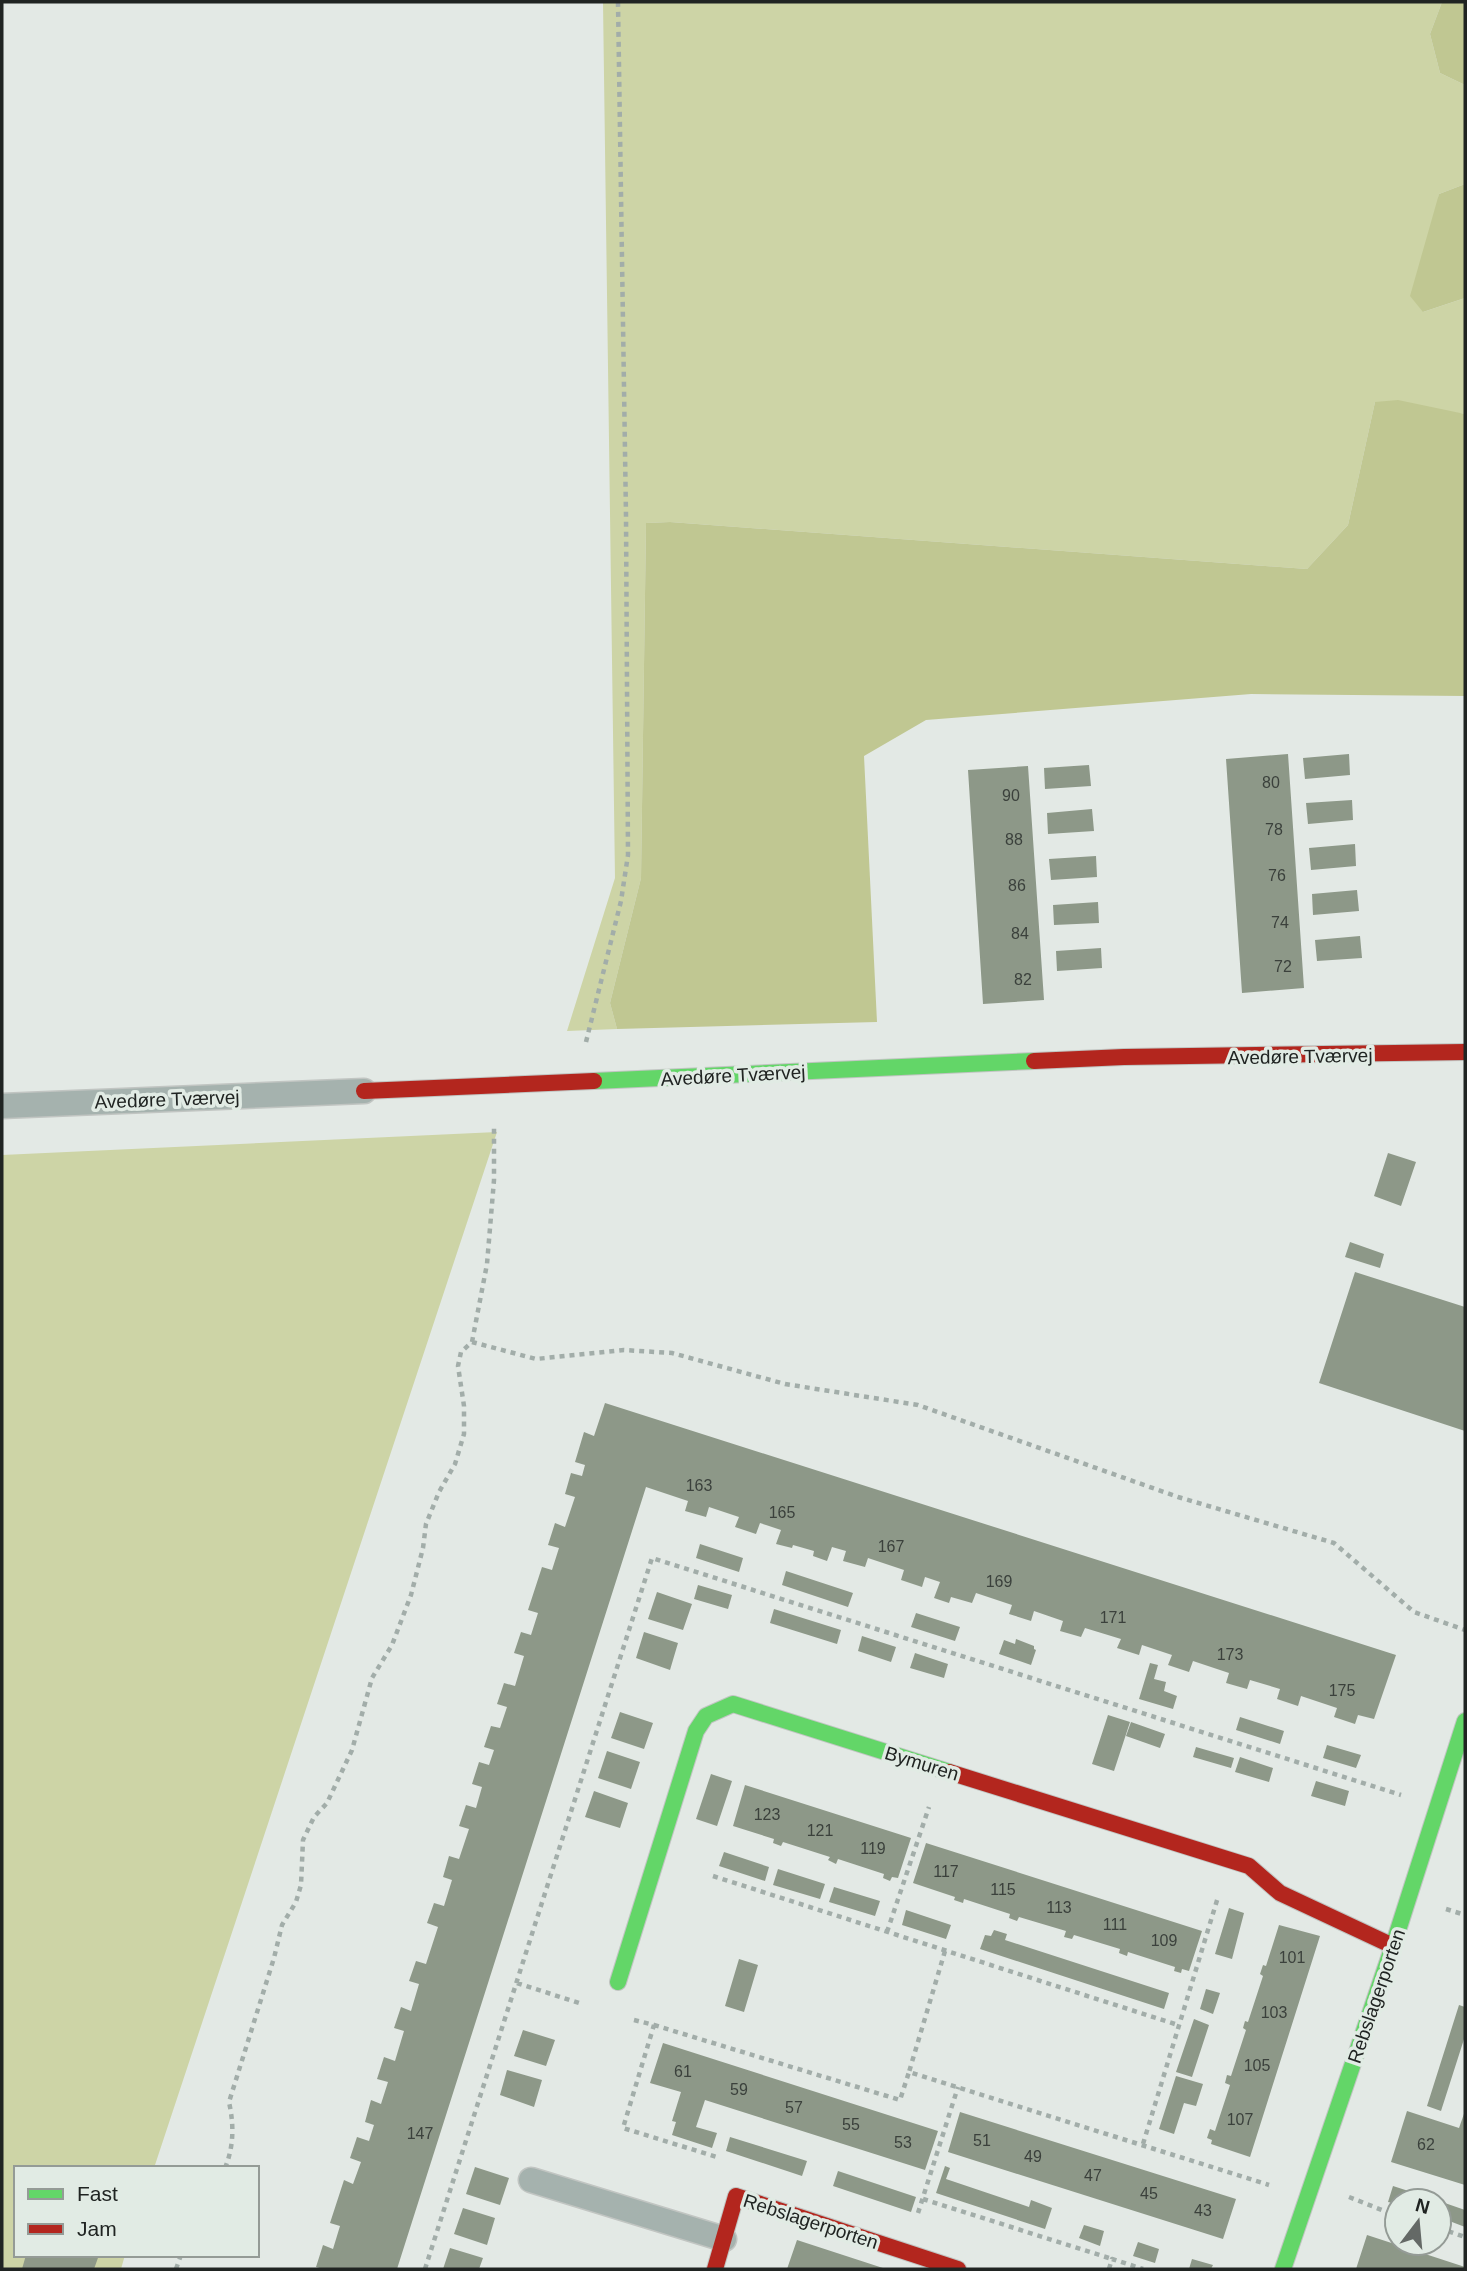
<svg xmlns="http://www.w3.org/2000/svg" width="1467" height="2271" font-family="Arial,sans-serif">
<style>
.green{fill:#cdd4a6}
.forest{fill:#c0c792}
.building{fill:#8d9888}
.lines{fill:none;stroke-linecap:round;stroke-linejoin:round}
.lane-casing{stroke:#c1c5c2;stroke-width:27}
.fast-casing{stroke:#c1c5c2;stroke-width:18}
.jam-casing{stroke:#c1c5c2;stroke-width:18}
.path{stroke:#a2ada9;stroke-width:4.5;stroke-dasharray:5 5;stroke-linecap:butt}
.lane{stroke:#a5b2ae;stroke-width:24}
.fast{stroke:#63d668;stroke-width:16}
.jam{stroke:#b3261e;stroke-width:16}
.labels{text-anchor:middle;stroke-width:7;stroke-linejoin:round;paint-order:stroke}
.number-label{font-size:16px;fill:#3b413c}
.street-label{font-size:19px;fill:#202422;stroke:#e1ebe4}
</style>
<rect width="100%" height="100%" fill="#e3e9e5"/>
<path class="green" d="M603,2H1442L1430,34L1440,73L1465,85V184L1439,194L1423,312L1465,298V414L1375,402L1348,525L1307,569L670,522L646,523L641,878L610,1003L617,1029L567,1031L615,878Z
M497,1132L154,2168H16V2255H125L121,2269H2V1155Z"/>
<path class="forest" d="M1442,2H1465V85L1440,73L1430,34Z
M1465,184V298L1423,312L1410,296L1439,194Z
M1398,400L1465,414V696L1251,694L926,720L864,756L877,1022L617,1029L610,1003L641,878L646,523L670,522L1307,569L1348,525L1375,402Z"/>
<path class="building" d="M1288,754L1304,988L1242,993L1226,759Z
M1349,754L1350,775L1305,779L1303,758Z
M1089,765L1091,786L1045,789L1044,768Z
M1028,766L1044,1000L983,1004L968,770Z
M1352,800L1353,820L1308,824L1306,803Z
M1092,809L1094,831L1048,834L1047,813Z
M1355,844L1356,866L1311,870L1309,848Z
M1096,856L1097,877L1051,880L1049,859Z
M1357,890L1359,911L1313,915L1312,894Z
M1098,902L1099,923L1054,925L1053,905Z
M1360,936L1362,958L1317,961L1315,940Z
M1101,948L1102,968L1057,971L1056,951Z
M1388,1153L1416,1162L1401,1206L1374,1196Z
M1350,1242L1384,1254L1380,1268L1345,1257Z
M1355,1272L1465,1307V1431L1319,1383Z
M605,1403L1396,1655L1374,1719L1358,1715L1355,1724L1334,1717L1337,1708L1301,1696L1298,1706L1277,1699L1280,1689L1250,1680L1247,1689L1226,1683L1229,1673L1193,1661L1189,1672L1168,1665L1172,1655L1142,1645L1139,1655L1117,1648L1121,1639L1085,1628L1081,1637L1060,1631L1063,1621L1034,1611L1031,1621L1009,1614L1012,1605L976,1593L972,1603L951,1597L949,1603L934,1598L940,1582L925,1577L922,1587L901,1580L904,1570L868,1558L865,1567L843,1561L846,1551L832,1547L827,1561L813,1556L814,1551L793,1545L792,1548L776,1544L781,1530L760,1523L756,1534L735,1527L739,1517L709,1507L706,1517L685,1511L688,1501L646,1487L397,2269H323L316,2267L323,2245L333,2249L340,2226L330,2223L344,2180L353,2184L361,2162L350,2158L357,2137L369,2141L374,2125L365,2122L371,2100L381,2104L388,2082L377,2079L384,2057L395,2061L404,2031L394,2028L401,2007L411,2011L419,1984L409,1981L416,1961L426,1964L438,1927L427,1923L434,1903L444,1906L452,1880L443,1877L449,1856L459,1859L469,1829L459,1826L466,1805L476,1808L482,1787L472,1784L479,1762L489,1765L494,1750L484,1747L491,1726L500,1728L507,1707L497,1704L504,1683L515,1686L524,1656L514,1653L521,1632L531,1635L538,1613L528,1610L542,1567L552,1570L559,1548L548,1545L555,1523L565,1527L575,1497L565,1494L571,1473L582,1476L585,1465L575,1462L584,1432L594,1436Z
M700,1544L743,1558L739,1572L696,1558Z
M786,1571L853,1593L848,1607L782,1585Z
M698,1585L732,1595L728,1609L694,1599Z
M657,1592L692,1604L683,1630L648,1619Z
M774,1609L841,1630L837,1644L770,1623Z
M916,1613L960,1627L955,1641L911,1627Z
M644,1632L678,1643L670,1670L636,1658Z
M862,1636L896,1647L891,1662L858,1651Z
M1016,1639L1034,1646V1649L1036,1650L1031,1665L999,1654L1004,1640L1015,1644Z
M915,1653L948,1664L944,1678L910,1668Z
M1150,1663L1158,1665L1154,1679L1166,1682L1164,1691L1177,1696L1173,1709L1139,1699Z
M620,1712L653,1723L644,1749L611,1738Z
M1108,1715L1130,1722L1114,1771L1092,1764Z
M1240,1717L1284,1731L1280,1744L1236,1730Z
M1131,1722L1165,1734L1160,1748L1126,1736Z
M1327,1745L1361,1755L1356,1768L1323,1758Z
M1196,1747L1234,1758L1231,1768L1193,1757Z
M607,1751L640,1762L631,1789L598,1778Z
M1240,1757L1273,1768L1269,1782L1235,1772Z
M711,1774L732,1781L717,1826L696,1819Z
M1316,1781L1349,1791L1345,1806L1311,1796Z
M745,1785L911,1838L898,1878L892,1877L890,1881L883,1878L884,1874L838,1859L836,1864L828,1860L830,1857L783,1842L781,1846L773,1843L774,1839L733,1826Z
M594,1791L628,1803L620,1828L585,1817Z
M926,1843L1202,1931L1189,1971L1182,1969L1181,1973L1174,1971L1175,1967L1128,1952L1127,1956L1119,1953L1120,1949L1074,1935L1072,1939L1064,1937L1066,1931L1019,1917L1017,1921L1009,1918L1010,1914L964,1899L963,1903L954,1900L955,1897L913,1883Z
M724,1852L769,1867L765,1881L719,1866Z
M778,1869L825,1884L820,1899L773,1885Z
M834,1887L880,1901L875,1916L829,1902Z
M1229,1908L1244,1913L1232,1959L1215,1954Z
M906,1910L951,1925L946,1939L902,1925Z
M1279,1925L1320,1936L1250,2157L1211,2144L1212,2140L1207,2138L1210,2129L1215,2131L1230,2085L1225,2083L1227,2075L1231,2076L1246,2030L1243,2028L1245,2021L1248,2022L1263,1976L1260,1974L1263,1965L1266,1966Z
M994,1930L1007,1934L1005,1940L1169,1993L1164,2009L980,1949L985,1935L991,1936Z
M739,1959L758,1965L744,2012L725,2006Z
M1206,1989L1220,1993L1213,2014L1200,2009Z
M1459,2005L1465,2007V2036L1441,2111L1427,2106Z
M1194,2019L1209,2025L1192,2077L1176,2072Z
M523,2030L555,2040L546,2066L514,2056Z
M663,2043L938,2131L925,2170L705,2100L696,2127L717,2133L712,2148L672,2135L676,2122L672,2121L681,2092L650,2083Z
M507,2070L542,2080L534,2107L500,2095Z
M1176,2076L1203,2084L1196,2106L1184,2103L1174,2134L1159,2129Z
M1407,2111L1459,2128L1465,2111V2185L1391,2162Z
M960,2112L1236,2199L1223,2239L948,2152Z
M730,2137L807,2161L802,2176L726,2151Z
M945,2166L950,2168L946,2179L1029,2207L1031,2200L1052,2208L1045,2229L936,2193Z
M475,2167L509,2178L500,2205L466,2194Z
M838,2171L916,2197L911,2212L833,2186Z
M1393,2186L1427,2197L1426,2201H1397V2204L1388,2202Z
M1439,2201L1465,2210V2227L1439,2217Z
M463,2208L495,2218L487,2245L454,2234Z
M1084,2225L1104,2231L1100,2246L1079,2238Z
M1367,2235L1465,2267V2269H1356Z
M797,2240L886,2269H787Z
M1138,2242L1159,2249L1155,2263L1133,2256Z
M450,2248L483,2258L479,2269H443Z
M26,2255H99L94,2269H22Z
M1192,2259L1213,2265L1211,2269H1189Z"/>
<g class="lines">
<g class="lane-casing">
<path id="lane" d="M2,1106L364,1091
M531,2180L724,2239"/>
</g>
<g class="fast-casing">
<path id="fast" d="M594,1081L1034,1061
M618,1982L696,1731L706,1716L733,1704L949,1772
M1283,2269L1393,1946L1465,1721"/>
</g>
<g class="jam-casing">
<path id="jam" d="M1034,1061L1124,1057L1465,1052
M364,1091L594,1081
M949,1772L1249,1866L1280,1893L1393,1946
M715,2269L736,2196L958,2269"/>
</g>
<path class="path" d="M586,1042L621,901L628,855L626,516L618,2
M472,1342L487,1264L494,1180V1124
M713,1876L1178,2025
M1446,1909L1465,1915
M887,1932L929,1807
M945,1951L909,2072L1269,2185
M517,1983L582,2004
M634,2020L654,2025L623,2128L720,2158
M654,2025L900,2100L909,2072
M1143,2144L1218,1897
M225,2168C234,2146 234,2125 229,2102L274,1958L282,1925L296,1902L301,1885L303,1840L314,1817L327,1803L352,1750L372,1678L392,1645L411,1595L423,1548L426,1524L439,1492L455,1464L464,1434V1406L458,1366L461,1352L472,1342L536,1359L624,1350L672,1353L785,1384L918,1405L1178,1497L1334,1543L1414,1612L1465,1630
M1349,2197L1397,2216
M923,2199L1112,2259
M918,2213L958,2087
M1439,2228L1465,2237
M176,2269L181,2255
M425,2269L652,1558L1401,1795
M1109,2269L1112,2259L1143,2269"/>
<use href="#lane" class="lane"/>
<use href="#fast" class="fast"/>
<use href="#jam" class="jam"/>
</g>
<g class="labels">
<g class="number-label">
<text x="1271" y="788">80</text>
<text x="1011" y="801">90</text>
<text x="1274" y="835">78</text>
<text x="1014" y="845">88</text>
<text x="1277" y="881">76</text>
<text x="1017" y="891">86</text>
<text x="1280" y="928">74</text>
<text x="1020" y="939">84</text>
<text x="1283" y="972">72</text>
<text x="1023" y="985">82</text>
<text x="699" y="1491">163</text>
<text x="782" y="1518">165</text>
<text x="891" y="1552">167</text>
<text x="999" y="1587">169</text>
<text x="1113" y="1623">171</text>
<text x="1230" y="1660">173</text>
<text x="1342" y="1696">175</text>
<text x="767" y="1820">123</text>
<text x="820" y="1836">121</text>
<text x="873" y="1854">119</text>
<text x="946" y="1877">117</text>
<text x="1003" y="1895">115</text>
<text x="1059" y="1913">113</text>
<text x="1115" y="1930">111</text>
<text x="1164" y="1946">109</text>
<text x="1292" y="1963">101</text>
<text x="1274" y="2018">103</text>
<text x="1257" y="2071">105</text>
<text x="683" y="2077">61</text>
<text x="739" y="2095">59</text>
<text x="794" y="2113">57</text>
<text x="1240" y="2125">107</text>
<text x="851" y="2130">55</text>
<text x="420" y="2139">147</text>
<text x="982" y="2146">51</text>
<text x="903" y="2148">53</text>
<text x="1426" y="2150">62</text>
<text x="1033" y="2162">49</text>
<text x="1093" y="2181">47</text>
<text x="1149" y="2199">45</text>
<text x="1203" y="2216">43</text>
</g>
<g class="street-label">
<text transform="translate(1300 1056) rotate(-1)" y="7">Avedøre Tværvej</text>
<text transform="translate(733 1075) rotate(-3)" y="7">Avedøre Tværvej</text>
<text transform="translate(167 1099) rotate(-2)" y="7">Avedøre Tværvej</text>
<text transform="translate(922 1763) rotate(17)" y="7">Bymuren</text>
<text transform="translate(1376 1996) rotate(-71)" y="7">Rebslagerporten</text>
<text transform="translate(811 2221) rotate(18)" y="7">Rebslagerporten</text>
</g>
</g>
<rect width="1467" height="2271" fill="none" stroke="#202422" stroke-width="7"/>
<rect x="14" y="2166" width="245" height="91" fill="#e1ebe4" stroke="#949b96" stroke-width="2"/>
<rect x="28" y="2189" width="35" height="10" fill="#63d668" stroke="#949b96" stroke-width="2"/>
<text x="77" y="2201" font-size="21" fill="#202422">Fast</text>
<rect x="28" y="2224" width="35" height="10" fill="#b3261e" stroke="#949b96" stroke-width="2"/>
<text x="77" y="2236" font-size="21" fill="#202422">Jam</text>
<g transform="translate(1418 2222) rotate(16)"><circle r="33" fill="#e1ebe4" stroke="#949b96" stroke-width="2"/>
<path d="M0-5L12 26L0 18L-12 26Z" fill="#646966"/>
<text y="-10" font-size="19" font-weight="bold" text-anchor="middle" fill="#202422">N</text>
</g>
</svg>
